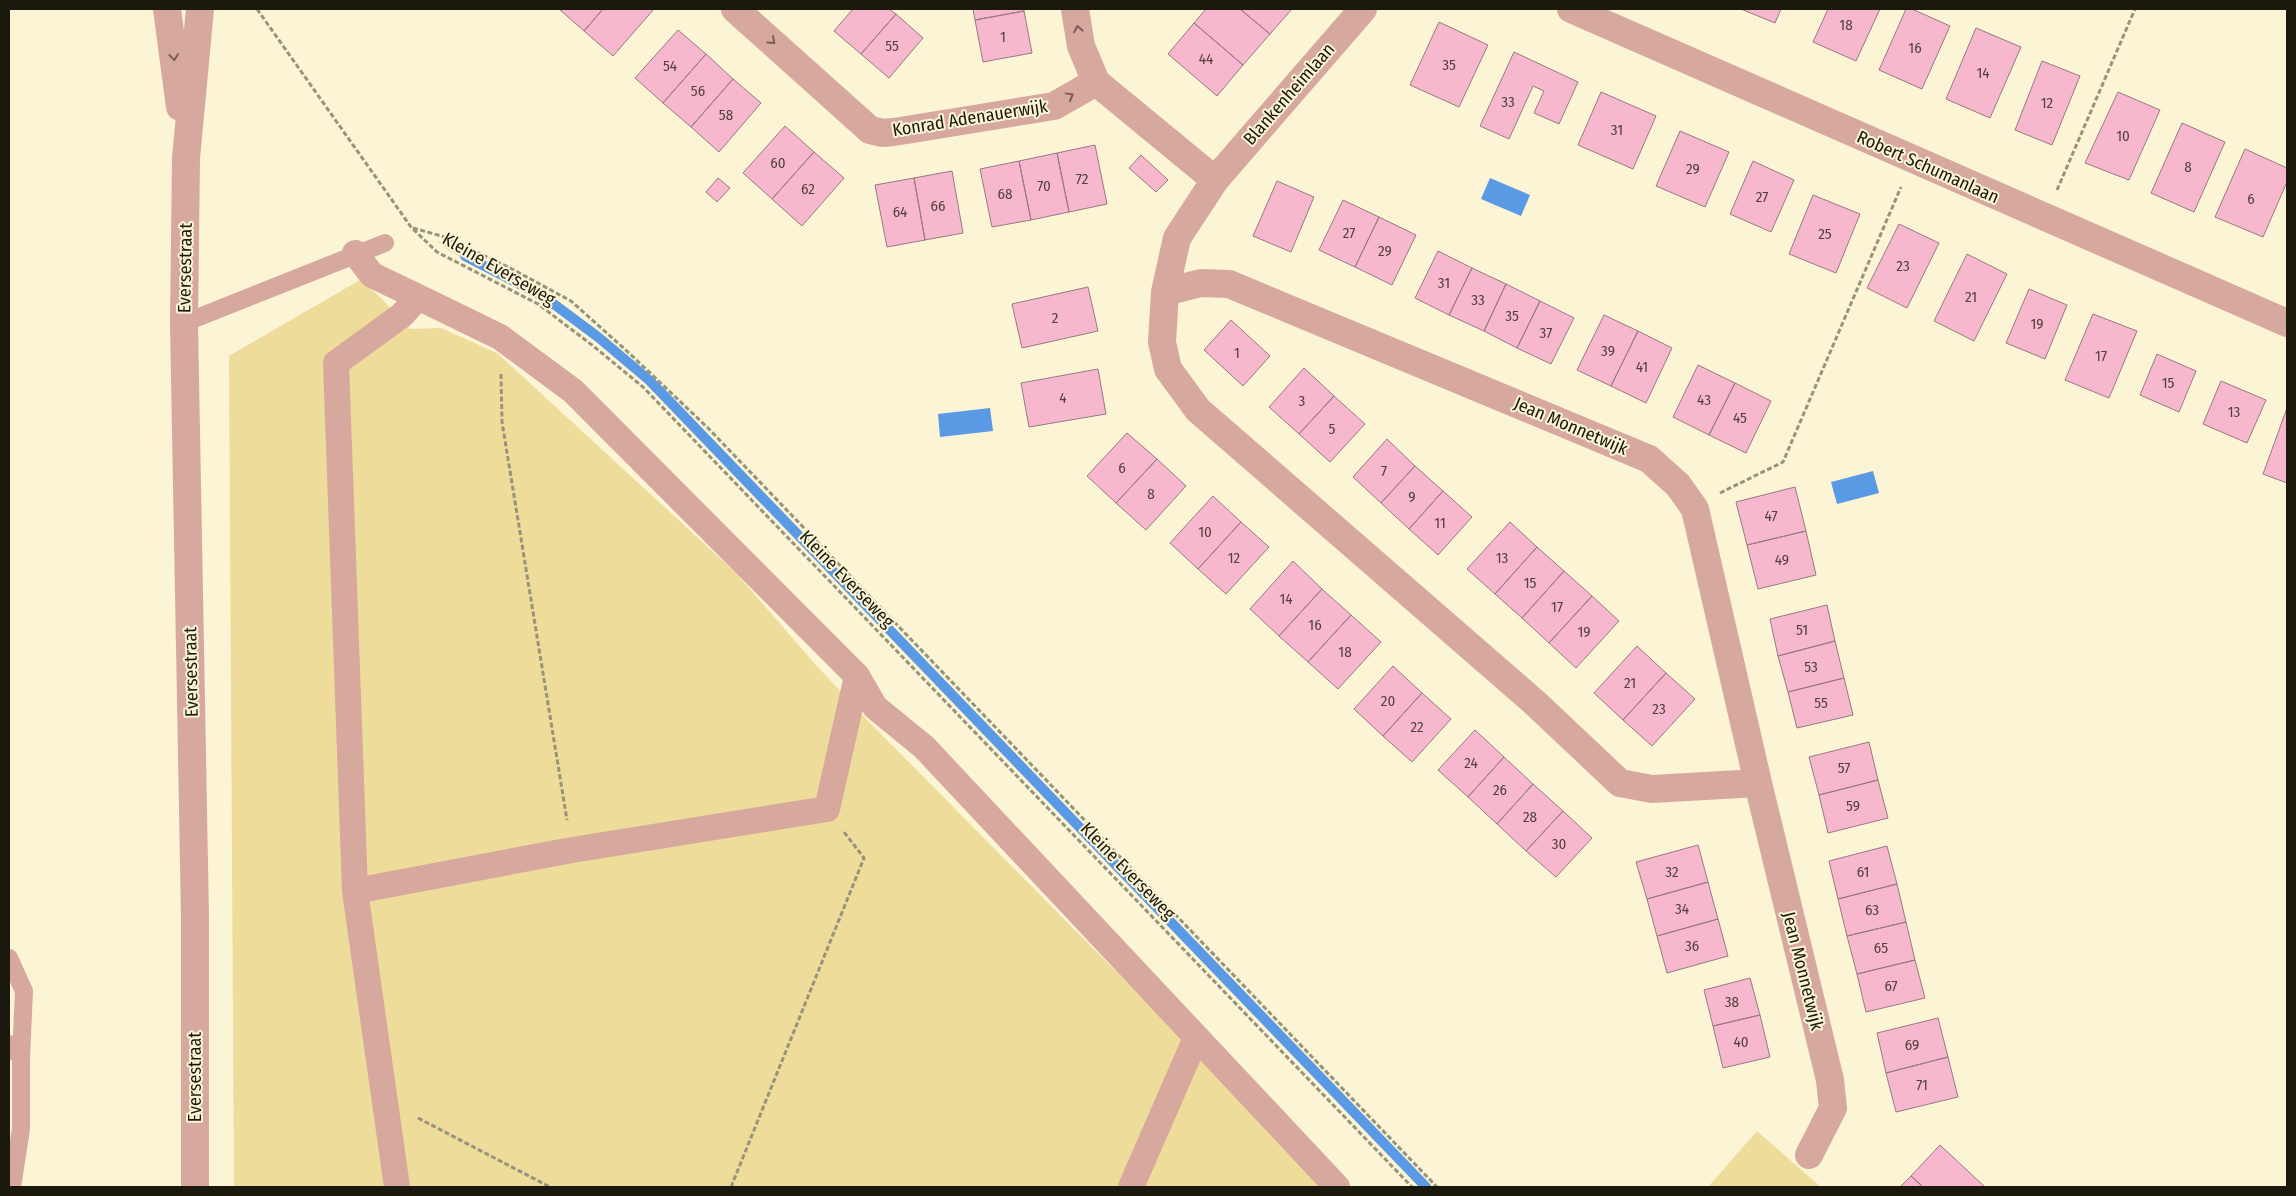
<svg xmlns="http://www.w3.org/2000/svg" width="2296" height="1196" font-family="'Fira Sans Condensed',sans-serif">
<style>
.green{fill:#eddc9a}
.water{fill:#5a99e3}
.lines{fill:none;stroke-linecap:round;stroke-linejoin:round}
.stream{stroke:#5a99e3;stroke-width:10}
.building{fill:#f7b8cd;stroke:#987983}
.path{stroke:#98937d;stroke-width:3;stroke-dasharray:5 2.5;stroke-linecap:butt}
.service{stroke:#d7a89e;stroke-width:18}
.pedestrian{stroke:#d7a89e;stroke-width:26}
.minor{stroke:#d7a89e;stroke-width:28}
.oneway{stroke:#796056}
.labels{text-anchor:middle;stroke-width:4;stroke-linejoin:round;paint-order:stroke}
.number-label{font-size:15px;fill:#52413e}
.street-label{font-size:18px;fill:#1b190e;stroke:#fbf4d5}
</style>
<rect width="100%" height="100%" fill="#fbf4d5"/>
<path class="green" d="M436,240C473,257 512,272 545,295C583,320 617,349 651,378L1429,1187H1423L648,382L597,339L541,299L448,250Z
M360,280L381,298L410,329L441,328L497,353L735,572L815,664L869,722L1180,1036L1206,1066L1321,1187H234L229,356Z
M1757,1131L1821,1187H1708Z"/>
<path class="water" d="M1490,178L1530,195L1521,216L1481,199Z
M990,408L993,431L940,437L938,414Z
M1873,471L1879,493L1837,504L1831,482Z"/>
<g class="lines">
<path class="stream" d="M465,256L543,296L598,337L649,380L1426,1187"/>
</g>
<path class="building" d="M559,9H603L584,31Z
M603,9H654L613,56L584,31Z
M853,9H889L896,14L861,54L834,31Z
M973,9H1024V11L975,20Z
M1206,9H1240L1270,34L1243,65L1194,23Z
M1240,9H1292L1270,34Z
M1741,9H1781L1775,23Z
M1828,9H1880L1856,61L1813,42Z
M1906,9H1912L1950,26L1922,89L1879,70Z
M1024,11L1032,53L983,62L975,20Z
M896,14L923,38L889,78L861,54Z
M1439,22L1488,45L1459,107L1410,85Z
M1194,23L1243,65L1217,96L1168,54Z
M1976,28L2021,47L1990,118L1946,99Z
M678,30L706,54L663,103L635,78Z
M1514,52L1578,82L1559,124L1534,113L1544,91L1533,86L1509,139L1480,126Z
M706,54L733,79L691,127L663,103Z
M2042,61L2080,76L2052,145L2015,130Z
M733,79L761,103L719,152L691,127Z
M1601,92L1656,116L1633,169L1578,145Z
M2118,92L2160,110L2129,180L2085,163Z
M2182,123L2225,142L2194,212L2151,193Z
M785,126L814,152L772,199L743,173Z
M1680,131L1729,152L1705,207L1656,186Z
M1095,145L1107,204L1069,212L1057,153Z
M2245,149L2287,168V182L2263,237L2215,217Z
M814,152L844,178L802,226L772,199Z
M1057,153L1069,212L1031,220L1019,161Z
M1141,155L1168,180L1156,192L1129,168Z
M1019,161L1031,220L992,227L980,169Z
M1753,161L1794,180L1771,232L1730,214Z
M952,171L963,233L925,240L914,178Z
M718,178L730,188L717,202L706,192Z
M914,178L925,240L887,247L875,185Z
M1277,181L1314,197L1291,252L1253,236Z
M1813,195L1860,214L1836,273L1789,254Z
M1343,200L1379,217L1355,267L1319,250Z
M1379,217L1416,235L1392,285L1355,267Z
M1899,224L1939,243L1907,308L1867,288Z
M1438,251L1472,268L1449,315L1415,298Z
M1967,254L2007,274L1974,341L1934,321Z
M1472,268L1506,284L1484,331L1449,315Z
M1506,284L1540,301L1517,348L1484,331Z
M1088,287L1098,331L1022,348L1012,304Z
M2029,289L2067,305L2045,359L2006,343Z
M1540,301L1574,318L1551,364L1517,348Z
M2093,314L2137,331L2109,398L2065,380Z
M1604,315L1638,331L1611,386L1577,370Z
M1231,320L1270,356L1243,386L1204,350Z
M1638,331L1672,348L1646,403L1611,386Z
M2157,354L2196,371L2179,412L2140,395Z
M1698,365L1735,383L1709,435L1673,417Z
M1304,368L1334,396L1299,434L1269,407Z
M1098,369L1106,414L1029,427L1021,383Z
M2221,381L2266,400L2247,443L2203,424Z
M1735,383L1771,401L1746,453L1709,435Z
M1334,396L1365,424L1330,462L1299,434Z
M2287,408V483L2263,474Z
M1127,433L1157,459L1116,503L1087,476Z
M1387,439L1415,466L1381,503L1353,477Z
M1157,459L1186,486L1146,530L1116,503Z
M1415,466L1443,491L1409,529L1381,503Z
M1795,487L1806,531L1747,545L1736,502Z
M1443,491L1472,517L1438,555L1409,529Z
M1213,496L1241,522L1198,569L1170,543Z
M1241,522L1269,547L1226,594L1198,569Z
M1510,522L1537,547L1495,594L1467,569Z
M1806,531L1816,575L1758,589L1747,545Z
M1537,547L1564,571L1522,618L1495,594Z
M1293,561L1322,589L1279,636L1250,609Z
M1564,571L1592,596L1549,643L1522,618Z
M1322,589L1351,615L1308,662L1279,636Z
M1592,596L1619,621L1576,668L1549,643Z
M1827,605L1835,641L1778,656L1770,619Z
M1351,615L1381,642L1338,689L1308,662Z
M1835,641L1844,678L1788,692L1778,656Z
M1637,646L1666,673L1623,720L1594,693Z
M1393,666L1422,693L1383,736L1354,709Z
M1666,673L1695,699L1652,746L1623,720Z
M1844,678L1853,715L1797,728L1788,692Z
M1422,693L1451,719L1412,762L1383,736Z
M1475,730L1504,757L1468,797L1438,770Z
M1869,742L1878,780L1819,795L1809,757Z
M1504,757L1533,784L1497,824L1468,797Z
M1878,780L1888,818L1828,833L1819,795Z
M1533,784L1563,811L1526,851L1497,824Z
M1563,811L1592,838L1556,877L1526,851Z
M1698,845L1708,882L1647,899L1636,862Z
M1887,846L1897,884L1838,899L1829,861Z
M1708,882L1718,919L1657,936L1647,899Z
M1897,884L1906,922L1847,936L1838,899Z
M1718,919L1728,956L1667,973L1657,936Z
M1906,922L1915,960L1857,974L1847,936Z
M1915,960L1925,998L1866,1012L1857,974Z
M1750,978L1760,1015L1713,1026L1704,990Z
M1760,1015L1770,1057L1723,1068L1713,1026Z
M1938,1018L1948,1057L1886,1073L1877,1033Z
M1948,1057L1958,1097L1896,1112L1886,1073Z
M1940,1145L1985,1187H1923L1911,1176Z
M1911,1176L1923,1187H1900Z"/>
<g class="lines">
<path class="path" d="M257,9L411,227L437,252L538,304L592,345L643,387L1412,1187
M2057,190L2135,9
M413,228L445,237L512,269L571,301L629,353L708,428L1437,1187
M501,374L502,422L567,820
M1720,493L1783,462L1901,187
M418,1118L550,1187
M731,1187L864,858L844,832"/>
<path class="service" d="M184,323L385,243
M9,958L24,991L21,1058
M9,1044L21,1058V1129L12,1187"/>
<path class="pedestrian" d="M355,253L372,275L418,297L402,315L336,363L355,891L397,1187
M418,297L500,337L573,391L857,676L875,707L924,747L1337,1187
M355,891L572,850L827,809L857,676
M1131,1187L1196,1038"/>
<path class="minor" d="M167,9L180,107
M735,9L870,130L883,133L894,132L1054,106L1096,82
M1075,9L1081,46L1096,82L1215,180
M1363,9L1215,180L1177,238L1165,292L1162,342L1168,369L1198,410L1534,702L1620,783L1652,789L1758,783
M1571,9L2287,323
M1165,292L1201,283L1229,284L1649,459L1678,485L1695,509L1758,783L1830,1080L1833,1108L1809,1155
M195,1187V917L184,323L186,158L200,9"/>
</g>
<defs><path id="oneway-chevron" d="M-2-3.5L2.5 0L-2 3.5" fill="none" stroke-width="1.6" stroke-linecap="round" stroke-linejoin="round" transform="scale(1.25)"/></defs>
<g class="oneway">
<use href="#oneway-chevron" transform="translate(1078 29) rotate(-100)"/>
<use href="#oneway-chevron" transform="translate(772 41) rotate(42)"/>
<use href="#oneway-chevron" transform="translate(174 57) rotate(83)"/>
<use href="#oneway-chevron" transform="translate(1070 96) rotate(-29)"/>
</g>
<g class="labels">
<g class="number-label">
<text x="1846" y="30">18</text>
<text x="1003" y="42">1</text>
<text x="892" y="51">55</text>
<text x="1915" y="53">16</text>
<text x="1206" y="64">44</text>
<text x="1449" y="70">35</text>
<text x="670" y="71">54</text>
<text x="1983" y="78">14</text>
<text x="698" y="96">56</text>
<text x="1508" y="107">33</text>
<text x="2047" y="108">12</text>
<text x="726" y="120">58</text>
<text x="1617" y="135">31</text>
<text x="2123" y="141">10</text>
<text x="778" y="168">60</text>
<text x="2188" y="172">8</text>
<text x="1693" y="174">29</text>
<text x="1082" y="184">72</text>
<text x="1044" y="191">70</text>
<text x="808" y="194">62</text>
<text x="1005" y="199">68</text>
<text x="1762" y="202">27</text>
<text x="2251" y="204">6</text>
<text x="938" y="211">66</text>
<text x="900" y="217">64</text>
<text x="1349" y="238">27</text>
<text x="1825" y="239">25</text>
<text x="1385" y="256">29</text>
<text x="1903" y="271">23</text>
<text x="1444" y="288">31</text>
<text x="1971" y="302">21</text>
<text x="1478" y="305">33</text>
<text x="1512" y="321">35</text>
<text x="1055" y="323">2</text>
<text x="2037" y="329">19</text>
<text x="1546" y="338">37</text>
<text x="1608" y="356">39</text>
<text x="1237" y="358">1</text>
<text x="2101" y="361">17</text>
<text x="1642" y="372">41</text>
<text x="2168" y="388">15</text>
<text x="1063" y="403">4</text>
<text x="1704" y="405">43</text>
<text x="1302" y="406">3</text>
<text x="2234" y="417">13</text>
<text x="1740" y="423">45</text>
<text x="1332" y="434">5</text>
<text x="1122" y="473">6</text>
<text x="1384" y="476">7</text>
<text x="1151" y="499">8</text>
<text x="1412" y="502">9</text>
<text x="1771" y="521">47</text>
<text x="1440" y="528">11</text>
<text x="1205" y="537">10</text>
<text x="1234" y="563">12</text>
<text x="1502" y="563">13</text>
<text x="1782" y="565">49</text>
<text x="1530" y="588">15</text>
<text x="1286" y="604">14</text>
<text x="1557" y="612">17</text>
<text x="1315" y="630">16</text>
<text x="1802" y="635">51</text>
<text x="1584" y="637">19</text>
<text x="1345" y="657">18</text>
<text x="1811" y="672">53</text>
<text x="1630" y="688">21</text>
<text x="1388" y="706">20</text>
<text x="1821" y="708">55</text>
<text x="1659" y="714">23</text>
<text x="1417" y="732">22</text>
<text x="1471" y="768">24</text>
<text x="1844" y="773">57</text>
<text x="1500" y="795">26</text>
<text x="1853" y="811">59</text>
<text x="1530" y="822">28</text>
<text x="1559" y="849">30</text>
<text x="1672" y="877">32</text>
<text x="1863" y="877">61</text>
<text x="1682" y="914">34</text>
<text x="1872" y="915">63</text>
<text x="1692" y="951">36</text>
<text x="1881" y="953">65</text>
<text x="1891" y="991">67</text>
<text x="1732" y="1007">38</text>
<text x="1741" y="1047">40</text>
<text x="1912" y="1050">69</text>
<text x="1922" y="1090">71</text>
</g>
<g class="street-label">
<text transform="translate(1289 94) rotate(-49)" y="6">Blankenheimlaan</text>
<text transform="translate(970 118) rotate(-9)" y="6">Konrad Adenauerwijk</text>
<text transform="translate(1928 167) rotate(24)" y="6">Robert Schumanlaan</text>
<text transform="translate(185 268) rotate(-89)" y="6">Eversestraat</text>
<text transform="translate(499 269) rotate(30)" y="6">Kleine Everseweg</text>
<text transform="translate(1571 426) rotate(23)" y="6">Jean Monnetwijk</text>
<text transform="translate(847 579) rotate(46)" y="6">Kleine Everseweg</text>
<text transform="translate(191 672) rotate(-91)" y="6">Eversestraat</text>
<text transform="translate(1128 871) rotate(46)" y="6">Kleine Everseweg</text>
<text transform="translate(1803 971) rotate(76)" y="6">Jean Monnetwijk</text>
<text transform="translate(195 1077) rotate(-90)" y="6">Eversestraat</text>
</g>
</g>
<rect width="2296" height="1196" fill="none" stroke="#1b190e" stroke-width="20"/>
</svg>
